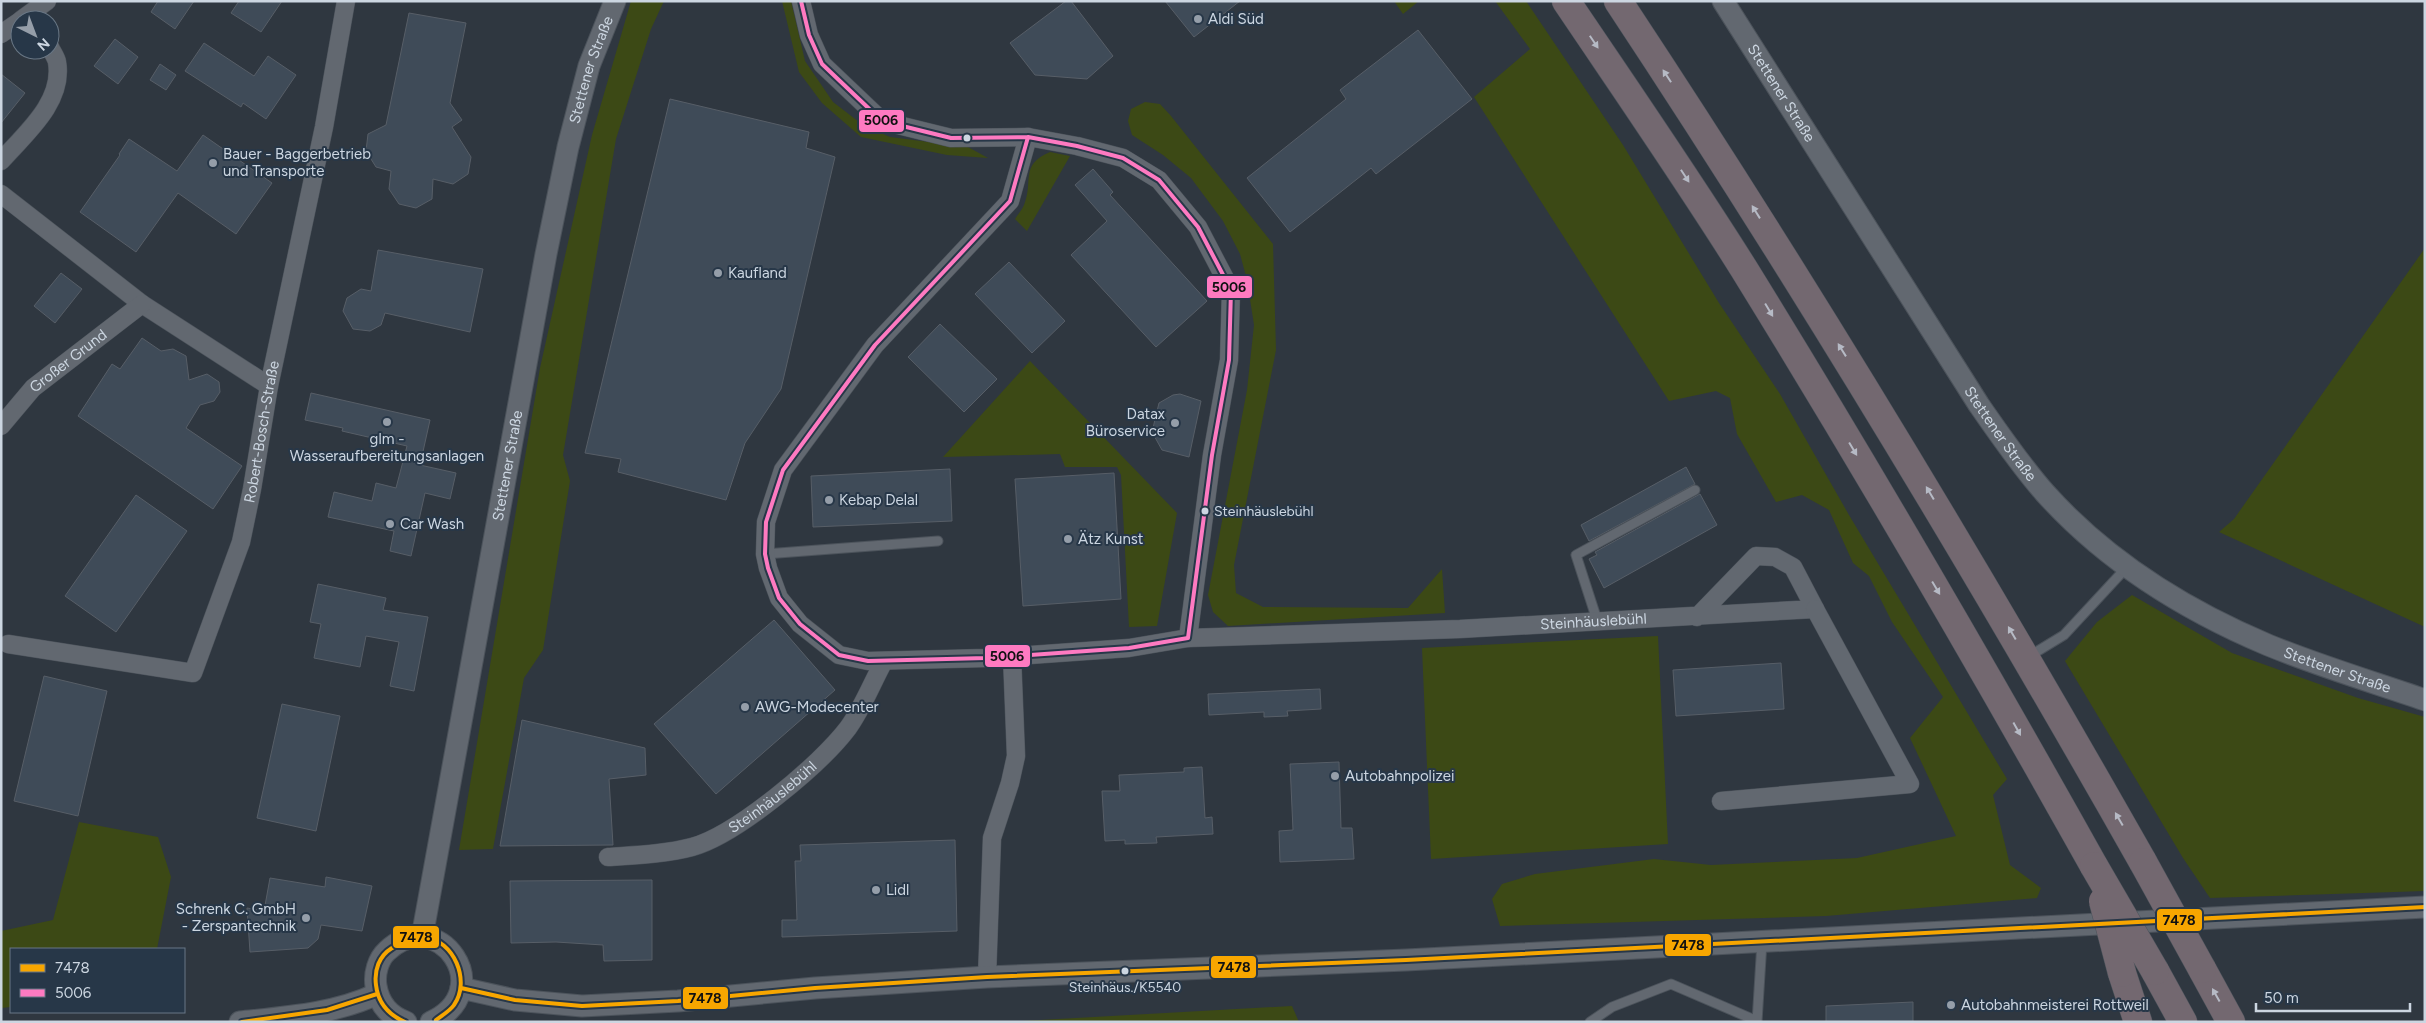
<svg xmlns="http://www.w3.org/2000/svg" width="2426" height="1023" font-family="Figtree,sans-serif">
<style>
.green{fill:#3c4915}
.building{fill:#3f4b58;stroke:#575e67}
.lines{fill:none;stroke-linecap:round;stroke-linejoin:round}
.service-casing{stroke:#4c535b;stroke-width:11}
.minor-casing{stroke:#4c535b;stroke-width:19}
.tertiary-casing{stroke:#4c535b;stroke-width:23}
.motorway-casing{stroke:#4c535b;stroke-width:29}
.service{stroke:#626870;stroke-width:9}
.minor{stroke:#626870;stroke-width:18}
.tertiary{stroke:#626870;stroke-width:21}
.motorway{stroke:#736870;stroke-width:28}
.motorway-bridge-casing{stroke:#4c535b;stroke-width:29;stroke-linecap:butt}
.motorway-bridge{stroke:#736870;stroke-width:28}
.bus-1-casing{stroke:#273748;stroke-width:8}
.bus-2-casing{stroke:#273748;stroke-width:8}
.bus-1{stroke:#f7a600;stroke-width:4}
.bus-2{stroke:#fe7ac1;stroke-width:4}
.oneway{fill:#b6bac5}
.poi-dot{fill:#959ea9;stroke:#273748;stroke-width:2}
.bus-dot{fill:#ccd6e1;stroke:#273748;stroke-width:2}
.labels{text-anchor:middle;stroke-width:4;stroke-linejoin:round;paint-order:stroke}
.bus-label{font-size:14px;fill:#ccd6e1;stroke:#273748;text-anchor:start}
.poi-label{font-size:15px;fill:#ccd6e1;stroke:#273748;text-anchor:start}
.street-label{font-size:15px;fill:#ccd6e1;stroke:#273748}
.line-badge{stroke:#273748;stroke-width:2}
.pale-badge-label{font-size:14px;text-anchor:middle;font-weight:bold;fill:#111}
</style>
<rect width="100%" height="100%" fill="#2f3740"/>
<path class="green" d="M631,1H664L651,29L616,139L563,455L570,481L543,650L524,678L493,849L459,850L540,368L592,135Z
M782,1H791L805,61L833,102L863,125L890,137L968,147L988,158L947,155L861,137L822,103L799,72Z
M1394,1H1419L1403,14Z
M1495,1H1526L1623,145L1719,303L1780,394L1849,515L2007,779L1993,795L2010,865L2041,888L2037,898L1826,916L1500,926L1492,899L1502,884L1535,874L1654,859L1711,865L1857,858L1956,836L1910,738L1943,697L1892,622L1869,576L1853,563L1829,510L1802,495L1776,502L1737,434L1730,398L1716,391L1669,401L1474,97L1530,49Z
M1145,102L1160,104L1171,116L1273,244L1276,350L1234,565L1236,593L1263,607L1408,608L1442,569L1445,613L1228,626L1213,612L1208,595L1247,390L1254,325L1247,280L1240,254L1223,221L1191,178L1163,155L1132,135L1128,121L1131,109Z
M1050,152L1070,156L1027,231L1015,219C1018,214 1022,210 1024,205C1034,181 1019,165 1050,152Z
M2425,248V627L2219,532L2234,519Z
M1030,361L1177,513L1157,626L1129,627L1121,475L1117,467H1065L1060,454L943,457Z
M2132,595L2232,653L2358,698L2425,717V891L2210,898L2183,858L2065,661L2097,622Z
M1658,636L1668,844L1431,859L1422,648Z
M79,822L158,837L171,877L157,949H11V1007L1,1008V931L53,920Z
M1292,1006L1299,1022H966L1022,1021Z"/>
<path class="building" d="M158,1H194L175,29L151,12Z
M239,1H282L261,32L231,13Z
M1066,1H1071L1113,56L1087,79L1035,75L1010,43Z
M1165,1H1240L1194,37Z
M409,13L466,23L450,103L462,120L452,127L471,157L468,174L453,184L433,179L432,199L416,208L399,204L389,189L391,171L376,167L366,151L368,134L386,125Z
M1418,30L1472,99L1376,174L1371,168L1290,232L1247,178L1346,99L1340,90Z
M115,39L138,57L118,84L94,66Z
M204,43L254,76L268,56L296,75L266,119L243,103L241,107L185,71Z
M160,64L176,75L166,90L150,80Z
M1,74L25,93L1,123Z
M670,99L809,132L806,148L835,157L781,389L745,443L726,500L618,472L621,459L585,453Z
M203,135L272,183L236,234L178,193L136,252L80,212L120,155L119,154L129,139L177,171Z
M1093,169L1113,192L1110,195L1207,301L1156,347L1071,255L1107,221L1075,185Z
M378,250L483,269L470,332L385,313L381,325L370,331L353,329L343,311L347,298L361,289L371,291Z
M1009,262L1065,321L1032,353L975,294Z
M61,273L82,289L55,323L34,306Z
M940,324L997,379L964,412L908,357Z
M142,338L161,351L173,349L186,356L189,380L207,374L219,382L220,392L214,401L200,405L186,428L242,466L213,509L78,416L112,364L120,369Z
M311,393L430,420L420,465L456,473L450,499L425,493L411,556L390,551L394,531L328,517L334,492L372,501L376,483L396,488L407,446L342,431L343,428L305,420Z
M1180,394L1201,401L1189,457L1162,450L1152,432L1159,403L1173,395Z
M1686,467L1695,484L1589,541L1581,525Z
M950,469L952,521L813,527L811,476Z
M1114,473L1121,599L1023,606L1015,479Z
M1700,494L1717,525L1604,588L1589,559L1597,555L1595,552Z
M136,495L187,531L116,632L65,596Z
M318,584L386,598L383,610L428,617L414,691L390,686L399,642L366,636L360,667L314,658L321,624L310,622Z
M774,620L835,690L716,794L654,724Z
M1781,663L1784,709L1676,716L1673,670Z
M44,676L107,691L78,816L14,801Z
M1320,689L1321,709L1287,711L1288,716L1264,717V712L1209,715L1208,694Z
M282,704L340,716L316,831L257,818Z
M522,720L645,748L646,775L609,779L613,845L500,846Z
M1339,762L1341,828H1352L1354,859L1280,862L1279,831L1293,830L1290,764Z
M1202,767L1205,818L1212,817L1213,834L1156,837L1157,843L1125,844V840L1105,841L1102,791H1120L1119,775L1184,772V768Z
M955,840L957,931L782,937V920H797L795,861H801L800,845Z
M326,877L372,886L362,931L321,925L318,939L308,948L250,952L247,908L264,911L270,878L325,887Z
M652,880V960L604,961L603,945L556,942L511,943L510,881Z
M1913,1002V1022H1826V1006Z"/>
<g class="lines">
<g class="service-casing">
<path id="service" d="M765,554L938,541
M1598,623L1576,555L1695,490
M2028,657L2064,635L2127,567
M1590,1022L1612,1007L1671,984L1757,1021
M1757,1022L1762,942"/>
</g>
<g class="minor-casing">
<g id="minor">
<path d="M801,1L809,35L822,64L882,121L951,138L1028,137L1077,146L1123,158L1159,180L1198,227L1231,290L1229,360L1212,455L1188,638"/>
<path d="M21,20L47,1"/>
<path d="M1,34L20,21"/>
<path id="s1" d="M1028,137L1010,201L875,345L783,470L766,522L765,554L768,568L779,598L800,624L839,655L868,661L986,658L1129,648L1188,638L1460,629L1815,609L1793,567L1775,557L1756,556L1697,617"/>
<path d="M1,161C25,134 64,102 57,62C56,57 52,52 50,47"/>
<path d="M1,194L142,304L269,386"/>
<path id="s2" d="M1,426L33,388L142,304"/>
<path id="s3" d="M8,644L193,673L241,542L252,489L269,386L324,127L346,1"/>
<path d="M1721,801L1910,784L1815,609"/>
<path id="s4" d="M608,857C636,855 665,854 692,847C736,835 820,765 848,728C862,709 872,683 884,661"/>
<path d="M987,977L992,838L1010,783L1016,756L1012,656"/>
</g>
</g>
<g class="tertiary-casing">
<g id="tertiary">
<path id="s5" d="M1723,1L1979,405C2000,435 2021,466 2045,493C2106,561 2185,610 2268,645C2319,666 2373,682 2425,700"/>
<path id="s6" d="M422,937L546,254L568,147L589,66L615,1"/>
<path d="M461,988L515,1000L582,1006L678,1001L815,988L987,977L1406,960L2425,907"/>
<path d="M240,1022C287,1017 334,1014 377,994"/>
<path d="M406,1022C389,1016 379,1004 376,986C374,974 378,959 387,951C438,903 500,990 431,1022"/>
</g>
</g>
<g class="motorway-casing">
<path id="motorway" d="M1566,1C1626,90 1687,178 1744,269C1865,465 1981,664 2094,866
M1618,1C1804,282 1977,569 2143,862
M2202,969L2231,1022
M2155,971L2183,1022
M2122,973L2138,1022"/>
</g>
<use href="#service" class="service"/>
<use href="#minor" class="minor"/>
<use href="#tertiary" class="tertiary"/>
<use href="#motorway" class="motorway"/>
<g class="motorway-bridge-casing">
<path id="motorway-bridge" d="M2143,862L2202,969
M2094,866L2155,971
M2103,901L2122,973"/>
</g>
<use href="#motorway-bridge" class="motorway-bridge"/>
<g class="bus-1-casing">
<path id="bus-1" d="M461,988L515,1000L582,1006L678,1001L815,988L987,977L1406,960L2425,907
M242,1022L327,1010L377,994
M405,1022C389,1015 378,1003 376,985C374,970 379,956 392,948C402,942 411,936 424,937C454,940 471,981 454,1005C450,1011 441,1016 436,1020"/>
</g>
<g class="bus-2-casing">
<path id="bus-2" d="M801,1L809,35L822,64L882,121L951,138L1028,137
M1028,137L1077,146L1123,158L1159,180L1198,227L1231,290L1229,360L1212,455L1188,638L1129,648L986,658L868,661L839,655L800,624L779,598L768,568L765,554L766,522L783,470L875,345L1010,201Z"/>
</g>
<use href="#bus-1" class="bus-1"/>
<use href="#bus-2" class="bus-2"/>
</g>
<defs><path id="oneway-solid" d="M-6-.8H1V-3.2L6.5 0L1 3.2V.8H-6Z" transform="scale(1.25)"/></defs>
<g class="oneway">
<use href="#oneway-solid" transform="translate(1594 42) rotate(56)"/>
<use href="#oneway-solid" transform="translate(1667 76) rotate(-123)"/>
<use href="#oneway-solid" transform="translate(1685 176) rotate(57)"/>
<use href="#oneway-solid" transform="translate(1756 212) rotate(-122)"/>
<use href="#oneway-solid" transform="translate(1769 310) rotate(59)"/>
<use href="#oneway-solid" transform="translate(1842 350) rotate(-122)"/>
<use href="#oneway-solid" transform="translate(1853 449) rotate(59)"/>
<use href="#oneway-solid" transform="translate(1930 493) rotate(-121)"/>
<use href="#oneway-solid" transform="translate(1936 588) rotate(59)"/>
<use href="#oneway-solid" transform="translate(2012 633) rotate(-120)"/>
<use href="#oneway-solid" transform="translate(2017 729) rotate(61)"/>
<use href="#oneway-solid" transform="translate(2119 819) rotate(-120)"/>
<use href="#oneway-solid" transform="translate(2216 995) rotate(-119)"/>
</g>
<g class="poi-dot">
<circle cx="1198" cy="19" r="5"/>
<circle cx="213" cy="163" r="5"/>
<circle cx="718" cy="273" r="5"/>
<circle cx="387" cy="422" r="5"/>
<circle cx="1175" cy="423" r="5"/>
<circle cx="829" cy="500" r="5"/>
<circle cx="390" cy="524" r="5"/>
<circle cx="1068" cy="539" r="5"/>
<circle cx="745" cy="707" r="5"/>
<circle cx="1335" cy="776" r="5"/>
<circle cx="876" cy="890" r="5"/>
<circle cx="306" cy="918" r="5"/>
<circle cx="1951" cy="1005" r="5"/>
</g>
<g class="bus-dot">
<circle cx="967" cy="138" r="4.5"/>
<circle cx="1205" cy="511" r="4.5"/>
<circle cx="1125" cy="971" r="4.5"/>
</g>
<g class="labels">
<g class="bus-label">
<text x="1214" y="516">Steinhäuslebühl</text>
<text x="1125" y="992" text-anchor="middle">Steinhäus./K5540</text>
</g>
<g class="poi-label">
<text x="1208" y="24">Aldi Süd</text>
<text x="223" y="159">Bauer - Baggerbetrieb<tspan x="223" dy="17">und Transporte</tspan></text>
<text x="728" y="278">Kaufland</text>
<text x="1165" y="419" text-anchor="end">Datax<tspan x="1165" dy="17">Büroservice</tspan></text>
<text x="387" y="444" text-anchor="middle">glm -<tspan x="387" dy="17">Wasseraufbereitungsanlagen</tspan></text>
<text x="839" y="505">Kebap Delal</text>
<text x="400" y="529">Car Wash</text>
<text x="1078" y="544">Ätz Kunst</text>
<text x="755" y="712">AWG-Modecenter</text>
<text x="1345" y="781">Autobahnpolizei</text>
<text x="886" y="895">Lidl</text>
<text x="296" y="914" text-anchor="end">Schrenk C. GmbH<tspan x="296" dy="17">- Zerspantechnik</tspan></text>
<text x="1961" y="1010">Autobahnmeisterei Rottweil</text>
</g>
<g class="street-label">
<text dy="5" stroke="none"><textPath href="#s6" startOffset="884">Stettener Straße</textPath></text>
<text dy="5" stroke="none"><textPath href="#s5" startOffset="109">Stettener Straße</textPath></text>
<text dy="5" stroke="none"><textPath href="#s2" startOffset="94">Großer Grund</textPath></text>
<text dy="5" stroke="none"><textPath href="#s3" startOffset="439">Robert-Bosch-Straße</textPath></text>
<text dy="5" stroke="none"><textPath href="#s5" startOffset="514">Stettener Straße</textPath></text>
<text dy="5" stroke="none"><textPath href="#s6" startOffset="479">Stettener Straße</textPath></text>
<text dy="5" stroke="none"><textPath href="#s1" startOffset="1392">Steinhäuslebühl</textPath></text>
<text dy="5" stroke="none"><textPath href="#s5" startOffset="934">Stettener Straße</textPath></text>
<text dy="5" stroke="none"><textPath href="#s4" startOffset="180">Steinhäuslebühl</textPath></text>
</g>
</g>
<g class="line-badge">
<rect x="858" y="109" width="47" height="24" rx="5" fill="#fe7ac1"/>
<rect x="1206" y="275" width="47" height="24" rx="5" fill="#fe7ac1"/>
<rect x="984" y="644" width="47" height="24" rx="5" fill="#fe7ac1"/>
<rect x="2156" y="908" width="47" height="24" rx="5" fill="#f7a600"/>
<rect x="392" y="925" width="48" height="24" rx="5" fill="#f7a600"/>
<rect x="1664" y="933" width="48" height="24" rx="5" fill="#f7a600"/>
<rect x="1210" y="955" width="47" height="24" rx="5" fill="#f7a600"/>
<rect x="682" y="986" width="47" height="24" rx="5" fill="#f7a600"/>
</g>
<g class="pale-badge-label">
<text x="881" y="125">5006</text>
<text x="1229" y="292">5006</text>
<text x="1007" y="661">5006</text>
<text x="2179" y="925">7478</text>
<text x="416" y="942">7478</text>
<text x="1688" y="950">7478</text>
<text x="1234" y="972">7478</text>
<text x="705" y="1003">7478</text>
</g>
<rect width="2426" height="1023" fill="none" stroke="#ccd6e1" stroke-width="5"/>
<rect x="10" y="948" width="175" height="65" fill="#273748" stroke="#697785"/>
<rect x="20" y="964" width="25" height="8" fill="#f7a600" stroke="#697785"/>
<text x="55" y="973" font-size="15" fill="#ccd6e1">7478</text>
<rect x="20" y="989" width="25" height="8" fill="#fe7ac1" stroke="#697785"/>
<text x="55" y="998" font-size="15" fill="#ccd6e1">5006</text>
<g transform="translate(35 35) rotate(138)"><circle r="24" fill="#273748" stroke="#697785"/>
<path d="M0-4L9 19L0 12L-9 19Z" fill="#959ea9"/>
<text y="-8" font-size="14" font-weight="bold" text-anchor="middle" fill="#ccd6e1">N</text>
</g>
<path d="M2256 1003v8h154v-8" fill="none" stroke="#ccd6e1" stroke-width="2.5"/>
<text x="2264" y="1003" font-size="15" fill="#ccd6e1" stroke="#273748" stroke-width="4" paint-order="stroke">50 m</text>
</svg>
